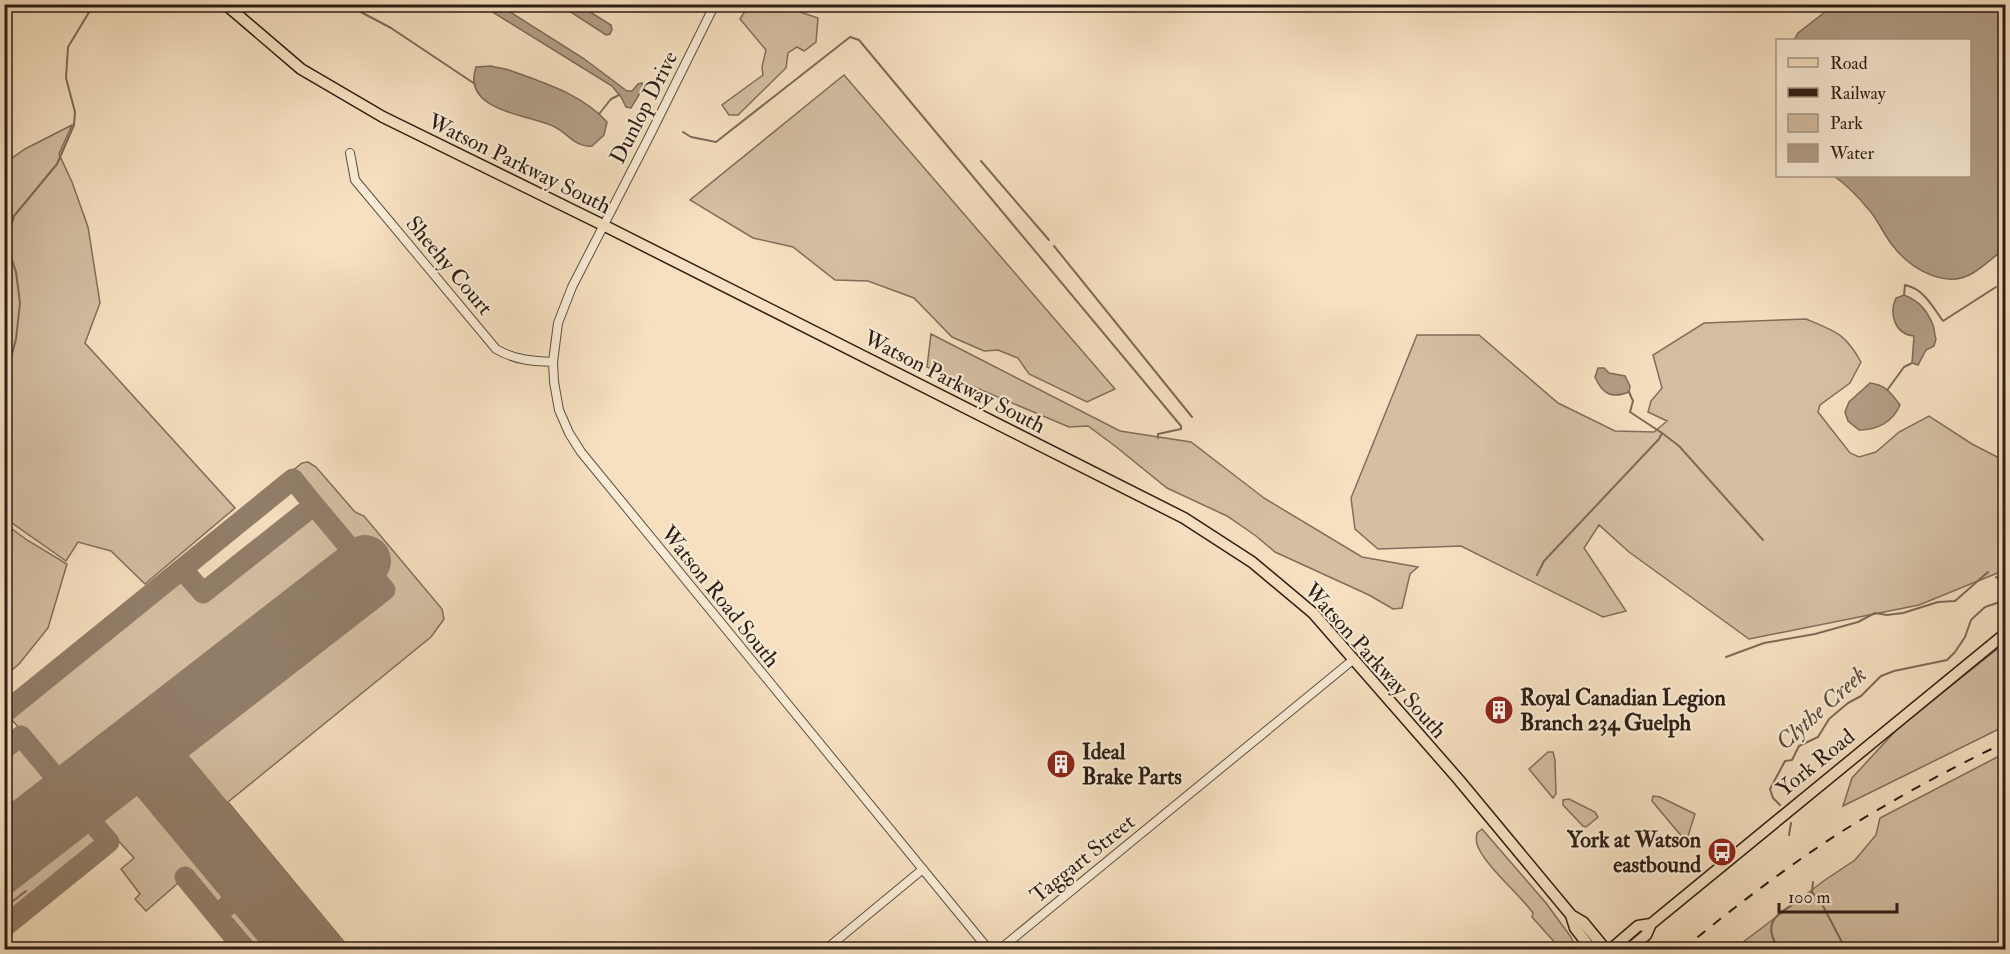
<svg xmlns="http://www.w3.org/2000/svg" width="2010" height="954" font-family="'IM FELL Double Pica',serif">
<style>
.green{fill:#d4bfa3;stroke:#806e5c;stroke-width:1.5}
.water{fill:#b29e86;stroke:#7d6a58;stroke-width:1.5}
.lines{fill:none;stroke-linecap:round;stroke-linejoin:round}
.stream{stroke:#7d6a58;stroke-width:2}
.taxiway{stroke:#927e6a;stroke-width:21}
.runway{stroke:#927e6a;stroke-width:52}
.minor-casing{stroke:#5f4e3f;stroke-width:10}
.major-casing{stroke:#2d1d14;stroke-width:13}
.minor{stroke:#f9ebd6;stroke-width:8}
.major{stroke:#f6e0c0;stroke-width:10}
.rail{stroke:#2d1d14;stroke-width:2;stroke-dasharray:10 10;stroke-linecap:butt}
.labels{text-anchor:middle;stroke-width:4.5;stroke-linejoin:round;paint-order:stroke}
.street-label{font-size:22px;fill:#2d1d14;stroke:#f9ebd6}
.poi-label{font-size:22px;font-weight:bold;fill:#2d1d14;stroke:#f9ebd6;text-anchor:start}
.water-label{font-size:24px;font-style:italic;fill:#5c4a3c;stroke:#f9ebd6}
</style>
<rect width="100%" height="100%" fill="#f6e0c0"/>
<filter id="stains"><feTurbulence type="fractalNoise" baseFrequency=".00333" numOctaves="4"/><feColorMatrix values="0 0 0 0 .2 0 0 0 0 .09 0 0 0 0 .02 0 0 0 .5 -.17"/></filter>
<radialGradient id="worn" r=".72"><stop offset=".6" stop-color="#630" stop-opacity="0"/><stop offset="1" stop-color="#630" stop-opacity=".3"/></radialGradient>
<path class="green" d="M749,5H779L818,18L816,42L804,51L797,47L788,53L786,68L738,115H729L722,105L763,75L762,67L766,50L740,19Z
M844,75L1115,389L1087,402L1029,374L1018,358L998,350L984,351L952,337L914,298L868,281L835,280L793,247L753,238L690,200Z
M72,125L59,154L72,182L88,227L100,303L85,343L235,508L145,584L111,551L78,542L66,561L5,518V163L25,149Z
M1806,319C1835,331 1845,333 1861,362L1850,383L1820,405L1818,412L1850,453L1859,457L1876,452L1899,432L1929,416L1972,444L2005,461V570L1919,605L1749,639L1629,552L1599,525L1584,548L1626,611L1603,617L1461,546L1378,549L1355,529L1351,498L1417,335H1479L1558,403L1615,431L1654,432L1667,421L1648,412L1651,401L1662,388L1653,355L1704,323Z
M931,334L1120,431L1191,442L1264,498L1362,557L1418,567L1410,574L1402,608L1393,609L1369,595L1275,552L1256,536L1227,516L1167,488L1115,446L1088,426L1069,427L927,367Z
M308,462L316,467L355,512L364,516L442,609L444,619L431,637L228,802L350,949H258L192,871L146,911L135,899L140,894L121,869L134,858L114,836L5,924V752L25,735L5,712V701L175,565L203,597L318,505L291,472L302,463Z
M4,523L27,540L67,564L48,628L19,664L5,676Z
M2005,643V726L1843,806L1852,778L1900,726Z
M1548,752H1553L1555,760L1556,794L1553,798L1529,769Z
M2005,753V949H1734L1825,880L1855,860L1876,835L1880,818Z
M1653,796L1660,797L1695,814L1688,836L1683,838L1652,801Z
M1569,799L1595,812L1598,817L1586,827L1583,826L1563,805V800Z
M1482,829L1546,903L1571,937L1576,949H1558V946L1532,917L1533,913C1519,894 1486,866 1478,847C1476,843 1476,838 1477,833Z"/>
<path class="water" d="M481,5H499L583,58L627,91H632L638,84L642,83L643,88L631,108L626,107L621,97L612,86Z
M560,5H579L611,25L612,30L610,34L606,35Z
M1834,5H2005V248C1995,256 1984,266 1973,273C1945,290 1910,268 1893,246C1884,235 1879,222 1870,211C1860,199 1847,185 1834,176H1970V40H1794L1798,33Z
M491,66C497,68 503,68 509,70C544,83 582,94 607,122L604,135L592,146C575,148 567,132 553,126C527,114 461,111 476,67Z
M1904,295C1919,301 1927,310 1933,325C1935,330 1934,334 1936,339L1934,346L1926,350L1918,365L1912,363L1914,336C1894,334 1889,313 1896,298Z
M1598,368H1604L1609,373L1625,376L1630,386L1629,392C1612,399 1602,394 1595,377Z
M1870,383C1886,385 1891,393 1900,405C1893,422 1877,430 1859,430L1848,421L1845,412L1849,402Z"/>
<g class="lines">
<path class="stream" d="M352,4L357,10L391,28L475,84
M599,114L611,99L619,95
M683,132L691,137L716,142L850,37L859,40L1181,426V429L1158,434V438
M981,161L1049,240
M1054,246L1192,417
M2004,283L2006,282
M1904,295L1905,285C1924,289 1932,306 1943,321L1996,287
M4,384L16,339L20,303L16,272L9,251V234L14,216L57,164L74,125L75,112L66,78L68,47L94,4
M1888,389L1904,367L1912,363
M1662,433L1679,446L1763,540
M1537,575L1544,561L1659,439L1662,433L1630,412L1633,401L1629,392
M1996,577L2006,584
M1726,657L1764,643L1815,634L1858,622L1875,613L1887,615L1903,613L1938,602L1955,601L1988,572
M1780,805L1773,798L1770,789L1785,761L1792,760L1799,746L1818,737L1829,719L1848,703L1861,696L1881,676L1894,671L1947,660L1955,652L1965,637L1971,620L1985,607L2006,600
M1789,835L1791,823
M1813,893L1823,906L1846,950
M4,908L26,891
M1776,950L1777,946C1757,914 1793,908 1812,892L1813,882"/>
<path class="taxiway" d="M4,713L182,569
M4,749L21,736L68,792
M139,782L279,950
M185,877L245,950
M4,886L385,590L314,505L203,593L182,569L293,479L314,505
M227,906L259,880
M4,927L109,842L90,820"/>
<path class="runway" d="M159,760L317,950
M4,841L365,561"/>
<g class="minor-casing">
<path id="minor" d="M715,4L649,137L572,287L558,323L553,362L554,382L559,410L569,433L581,452L989,950
M350,153L355,180L496,349C515,360 531,361 553,362
M825,950L923,869
M999,950L1354,659"/>
</g>
<g class="major-casing">
<path id="major" d="M225,4L301,69L383,117L603,225L1184,518L1252,562L1313,613L1459,780L1571,915L1583,922L1606,950
M1571,915L1575,928L1592,950
M1610,950L1638,926L1651,924
M1628,950L1646,935L1651,924L2006,633"/>
</g>
<use href="#minor" class="minor"/>
<use href="#major" class="major"/>
<path class="rail" d="M1682,950C1733,908 1785,868 1841,832C1894,799 1949,769 2006,742"/>
</g>
<defs>
<g id="building-disc" transform="scale(1.5)"><circle r="9.5" fill="#8f2418" stroke="#f9ebd6"/><path d="M-4-6H4V6H1V3H-1V6H-4ZM-2.5-4.3h1.7v1.8h-1.7ZM.8-4.3h1.7v1.8H.8ZM-2.5-1h1.7V.8h-1.7ZM.8-1h1.7V.8H.8Z" fill="#fff"/></g>
<g id="bus-disc" transform="scale(1.5)"><circle r="9.5" fill="#8f2418" stroke="#f9ebd6"/><path d="M-5-6H5V4H4V6H2V4H-2V6H-4V4H-5ZM-3.5-4V0h7V-4ZM-3.5 1.2v1.5H-2V1.2ZM2 1.2v1.5H3.5V1.2Z" fill="#fff"/></g>
</defs>
<g fill-rule="evenodd">
<use href="#building-disc" x="1499" y="710"/>
<use href="#building-disc" x="1061" y="764"/>
<use href="#bus-disc" x="1722" y="852"/>
</g>
<g class="labels">
<g class="street-label">
<text transform="translate(643 107) rotate(-63)" y="8">Dunlop Drive</text>
<text transform="translate(520 163) rotate(26)" y="8">Watson Parkway South</text>
<text transform="translate(450 265) rotate(50)" y="8">Sheehy Court</text>
<text transform="translate(955 381) rotate(27)" y="8">Watson Parkway South</text>
<text transform="translate(721 596) rotate(51)" y="8">Watson Road South</text>
<text transform="translate(1376 660) rotate(48)" y="8">Watson Parkway South</text>
<text transform="translate(1815 762) rotate(-39)" y="8">York Road</text>
<text transform="translate(1082 858) rotate(-39)" y="8">Taggart Street</text>
</g>
<g class="poi-label">
<text x="1520" y="705">Royal Canadian Legion<tspan x="1520" dy="25">Branch 234 Guelph</tspan></text>
<text x="1082" y="759">Ideal<tspan x="1082" dy="25">Brake Parts</tspan></text>
<text x="1701" y="847" text-anchor="end">York at Watson<tspan x="1701" dy="25">eastbound</tspan></text>
</g>
<g class="water-label">
<text transform="translate(1821 708) rotate(-42)" y="8">Clythe Creek</text>
</g>
</g>
<rect width="2010" height="954" fill="none" stroke="#f6e0c0" stroke-width="24"/>
<rect x="6" y="6" width="1998" height="942" fill="none" stroke="#2d1d14" stroke-width="3"/>
<rect x="12" y="12" width="1986" height="930" fill="none" stroke="#2d1d14" stroke-width="1.5"/>
<rect x="1776" y="39" width="195" height="138" fill="#f9ebd6" stroke="#a79988" stroke-width="1.5"/>
<rect x="1788" y="58" width="30" height="9" fill="#f6e0c0" stroke="#a79988" stroke-width="1.5"/>
<text x="1830" y="69" font-size="18" fill="#2d1d14">Road</text>
<rect x="1788" y="88" width="30" height="9" fill="#2d1d14" stroke="#a79988" stroke-width="1.5"/>
<text x="1830" y="99" font-size="18" fill="#2d1d14">Railway</text>
<rect x="1788" y="114" width="30" height="18" fill="#d4bfa3" stroke="#a79988" stroke-width="1.5"/>
<text x="1830" y="129" font-size="18" fill="#2d1d14">Park</text>
<rect x="1788" y="144" width="30" height="18" fill="#b29e86" stroke="#a79988" stroke-width="1.5"/>
<text x="1830" y="159" font-size="18" fill="#2d1d14">Water</text>
<path d="M1779 903v9h118v-9" fill="none" stroke="#2d1d14" stroke-width="3"/>
<text x="1788" y="903" font-size="18" fill="#2d1d14" stroke="#f9ebd6" stroke-width="4.5" paint-order="stroke">100 m</text>
<rect width="100%" height="100%" filter="url(#stains)"/>
<rect width="100%" height="100%" fill="url(#worn)"/>
</svg>
